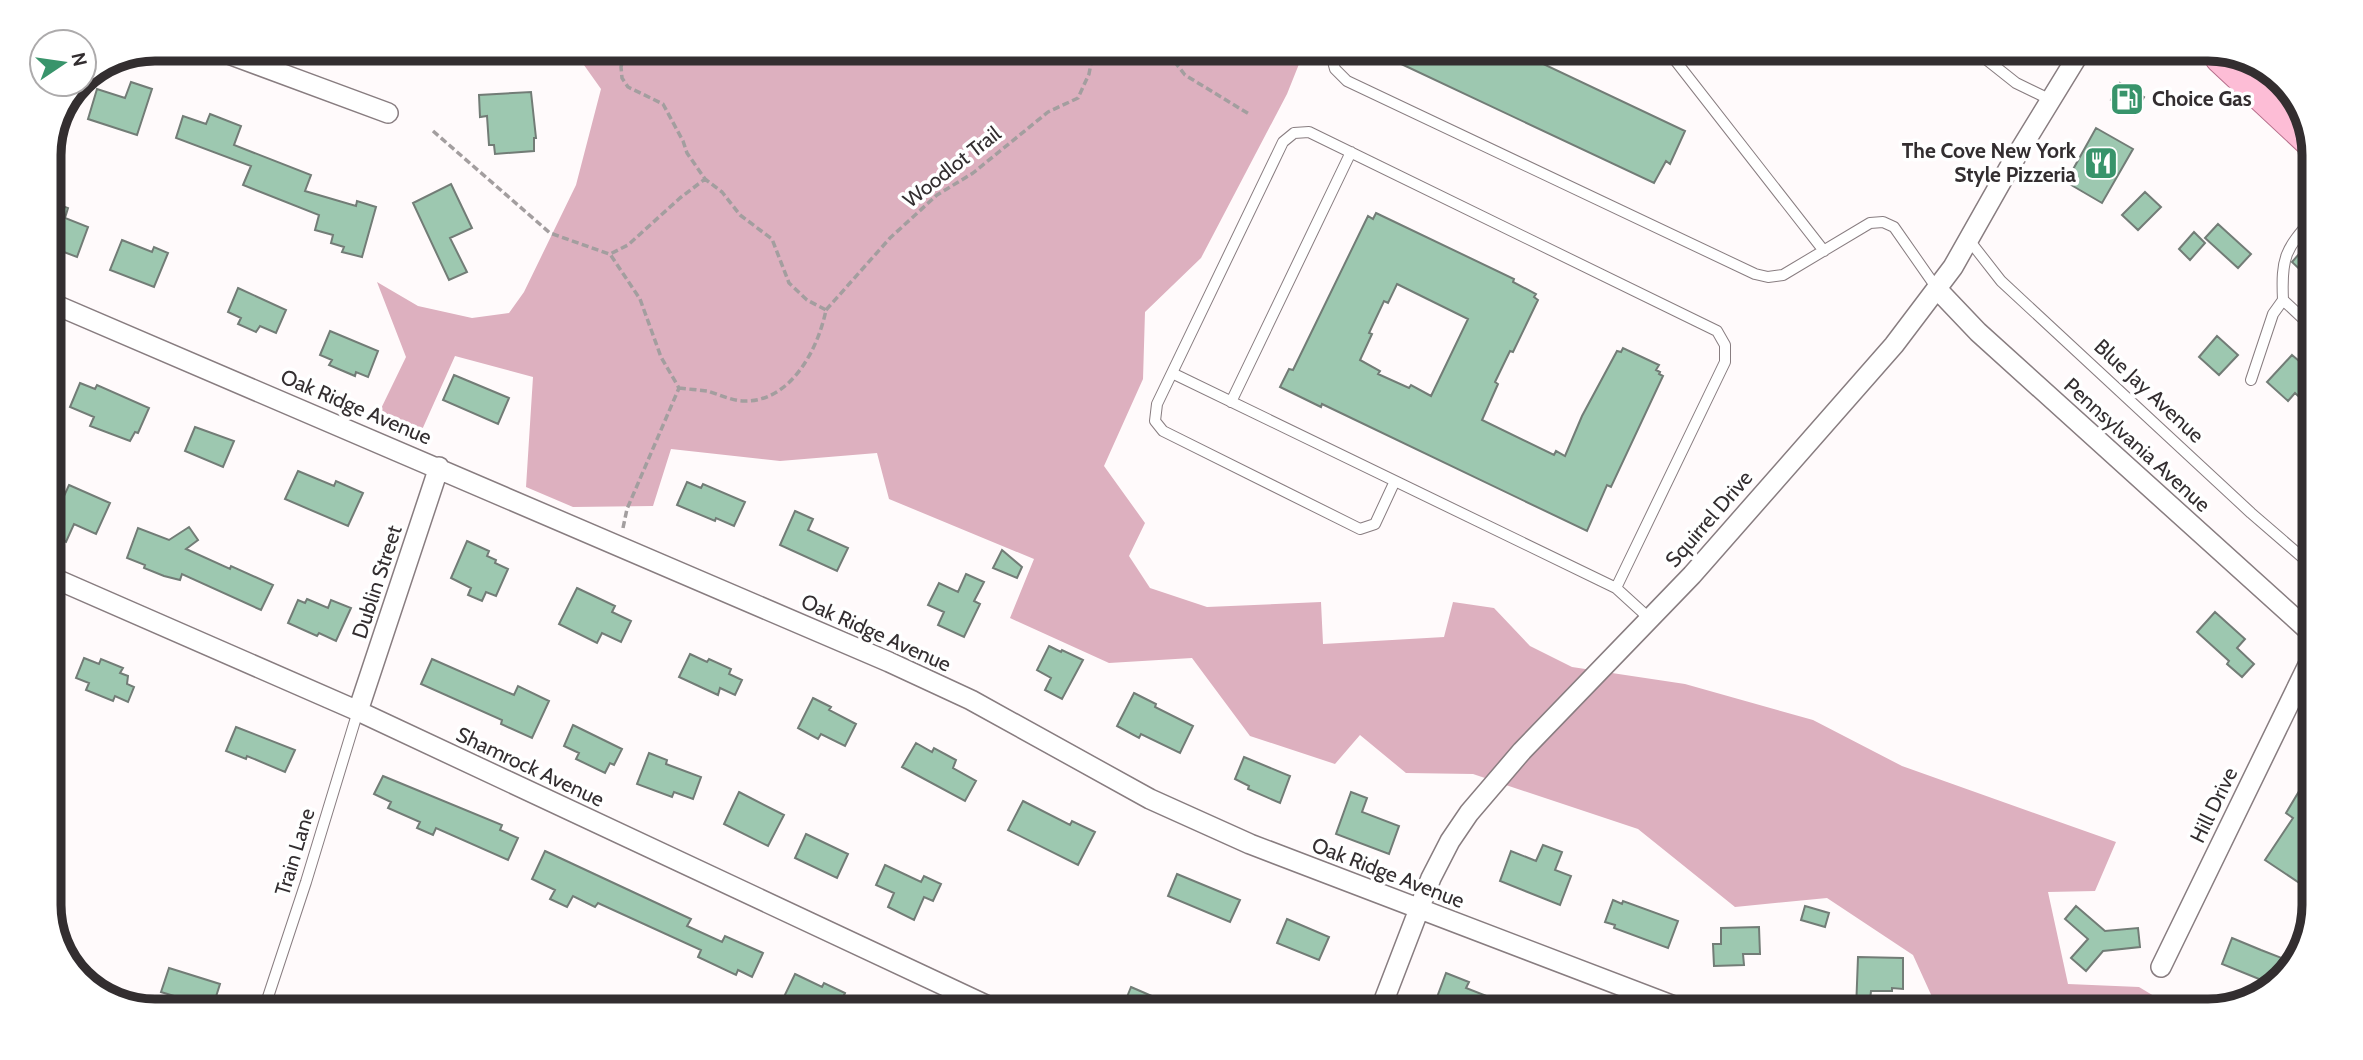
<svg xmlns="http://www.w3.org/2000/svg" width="2363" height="1060" font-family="Cabin,sans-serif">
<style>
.forest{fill:#ddb0bf}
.building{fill:#9dc8b0;stroke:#727c76;stroke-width:2;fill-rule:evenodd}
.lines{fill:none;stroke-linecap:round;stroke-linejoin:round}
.lane-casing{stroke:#887d80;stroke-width:12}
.street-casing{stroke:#887d80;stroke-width:22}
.primary-casing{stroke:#b56e8a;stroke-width:34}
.path{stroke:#a39e9f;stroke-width:3.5;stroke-dasharray:7 3.5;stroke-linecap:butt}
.lane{stroke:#fff;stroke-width:10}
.street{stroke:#fff;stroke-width:19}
.primary{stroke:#fdbdd6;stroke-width:32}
.labels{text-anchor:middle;stroke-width:7;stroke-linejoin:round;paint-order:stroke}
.poi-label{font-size:21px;font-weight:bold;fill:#332e30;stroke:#fff;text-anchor:start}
.street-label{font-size:21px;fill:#332e30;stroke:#fff}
.rim{fill:none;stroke:#332e30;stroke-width:9}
</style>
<rect width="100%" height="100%" fill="#fffafb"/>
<path class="forest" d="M574,51L1303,54L1287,94L1201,258L1145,312L1143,379L1104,466L1145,523L1129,556L1150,588L1207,607L1321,602L1323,644L1444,637L1453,602L1494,608L1530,646L1572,667L1685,684L1813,720L1902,766L2116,842L2095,891L2048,892L2068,984L2139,987L2179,1011L1938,1010L1913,955L1827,898L1735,907L1638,829L1473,774L1406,773L1360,735L1335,764L1250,736L1192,658L1109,663L1010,618L1034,559L889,499L877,453L780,461L671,449L653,506L573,507L526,487L533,377L455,356L417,441L375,421L406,357L377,282L418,306L472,318L509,313L524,292L576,185L601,89Z"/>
<path class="building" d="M1380,54H1522L1685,131L1670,164L1666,161L1654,183Z
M131,82L152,89L137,135L88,119L97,89L125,98Z
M2120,83L2144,97L2134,114L2111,100Z
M531,92L536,138H534V151L495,154L494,145H489L487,116L480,117L479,95Z
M210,114L241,126L234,145L311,175L305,191L356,206L357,201L376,207L362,257L342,252L344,247L331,243L333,235L315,230L319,215L243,185L251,166L176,138L183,116L206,124Z
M2096,128L2133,149L2102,203L2066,182Z
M451,184L472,228L450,238L467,272L449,280L413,203Z
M2145,192L2161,207L2138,230L2122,215Z
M49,201L68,208L65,218L88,227L77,257L56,249L57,242L52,256H49Z
M1376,213L1514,279L1513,282L1536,294L1534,297L1538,300L1513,352L1510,351L1495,382L1498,384L1482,420L1554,455L1556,451L1565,456L1582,416L1617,351L1621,352L1623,348L1659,365L1656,370L1660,372L1659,374L1663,376L1611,487L1607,485L1587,531L1322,404L1321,407L1280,387L1289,369L1293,370L1368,216L1373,219ZM1397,284L1468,319L1431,396L1411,385L1409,388L1378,374L1380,371L1360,360L1372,334L1369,333L1384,301L1388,303Z
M2218,224L2251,254L2238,268L2205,238Z
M2194,232L2205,243L2190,260L2179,249Z
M2313,238L2312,281L2292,262Z
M122,240L152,252L154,247L168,253L154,287L110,270Z
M238,288L286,310L276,333L260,326L256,332L238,324L241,318L228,312Z
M330,331L378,351L368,377L356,372L355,376L329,365L332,360L320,355Z
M2217,336L2238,355L2219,375L2199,357Z
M2292,355L2312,372L2311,408L2295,393L2288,401L2267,382Z
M454,375L509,398L498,424L443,400Z
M80,383L95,389L97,385L149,408L138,433L135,432L130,441L90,426L94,417L70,407Z
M195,427L234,441L223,467L185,451Z
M298,471L334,486L336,481L363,493L348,526L285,499Z
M687,482L701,488L703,484L745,502L734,526L716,518L715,521L677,505Z
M69,485L110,503L96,534L74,524L66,542L49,534V529Z
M795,511L813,519L808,530L848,548L837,571L780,545Z
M189,527L198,540L186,549L230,569L231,566L273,585L261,610L182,574L180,580L164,576L144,568L145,565L127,558L138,528L169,540Z
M467,541L489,551L487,556L496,560L495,563L508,569L496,596L486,592L482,601L468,595L471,588L451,578Z
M1002,550L1022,567L1017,578L993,568Z
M966,574L984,582L974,601L980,604L964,637L938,625L944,612L928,605L939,583L958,592Z
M577,588L615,606L612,612L631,621L621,642L602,633L597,643L559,624Z
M307,599L328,608L331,600L351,608L336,641L319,633L317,636L288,623L298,600L305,603Z
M2215,612L2245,639L2237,648L2254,664L2242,677L2227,664L2229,661L2197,632Z
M1049,646L1061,652L1062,650L1083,660L1062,699L1045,690L1051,678L1037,670Z
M690,654L707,662L709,659L731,669L729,674L742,680L735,695L720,688L718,695L679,677Z
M84,658L99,664L101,659L123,668L120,673L128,676L127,684L134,687L128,702L115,696L113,701L86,690L89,683L76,678Z
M432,659L514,695L518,686L549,701L532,738L501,724L502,720L421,684Z
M1134,693L1156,704L1155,707L1193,726L1180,753L1141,734L1139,738L1117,726Z
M813,698L831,707L829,710L856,724L845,746L821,734L818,739L798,728Z
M573,725L622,749L614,765L610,763L605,773L576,759L579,753L564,746Z
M236,727L295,750L285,772L247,756L246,759L226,751Z
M916,743L932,752L934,748L956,760L953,768L976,781L965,801L902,767Z
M649,753L667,760L666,764L701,777L693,799L674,792L672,797L637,784Z
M1244,757L1290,776L1280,803L1248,789L1249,786L1235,779Z
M383,776L502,825L500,830L518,838L508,860L436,828L433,835L417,828L420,822L388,808L391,802L374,794Z
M2307,778L2306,876L2301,884L2265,860L2293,818L2286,813Z
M739,792L784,815L768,846L724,824Z
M1351,792L1367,798L1362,812L1399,826L1389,854L1336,834Z
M1023,801L1070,825L1072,821L1095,832L1078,865L1008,830Z
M806,834L848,854L837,878L795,858Z
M1543,845L1562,852L1555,870L1571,876L1560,905L1500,881L1511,851L1536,861Z
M545,851L691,919L687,926L722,942L725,936L763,953L752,977L738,970L736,975L698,957L701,950L598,903L595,907L573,896L567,907L550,899L555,890L532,879Z
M885,865L921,882L924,876L941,884L933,901L924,897L914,920L888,907L894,893L876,885Z
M1177,874L1240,900L1230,922L1168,896Z
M1613,900L1622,904L1623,901L1678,921L1668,948L1614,928L1615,925L1605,922Z
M1805,906L1829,913L1825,927L1801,920Z
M2076,906L2105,931L2138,928L2140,947L2103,951L2086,971L2071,958L2088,939L2065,919Z
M1287,919L1329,937L1319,960L1277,943Z
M1759,927L1760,954H1743L1744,965L1714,966L1713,944H1721V928Z
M2232,938L2261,950L2292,962L2274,985L2264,981L2222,964Z
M1858,957L1903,958V989L1892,988V991H1871L1869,1010H1856Z
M169,968L220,984L214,1003H197L161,992Z
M1446,973L1469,982L1466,988L1517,1008H1433Z
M795,974L822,987L824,983L845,993L839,1006L780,1005Z
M1131,987L1177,1007H1123Z"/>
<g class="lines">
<g class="lane-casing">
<path id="lane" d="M1331,54L1335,69L1347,81L1755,274L1768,277L1783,275L1870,223L1883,222L1894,227L1938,290
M1671,55L1824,251
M1982,56L2016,83L2049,99
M1969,240L2001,281L2251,513L2310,564
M2312,327L2283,300C2281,257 2285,250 2313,218
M1172,373L1616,588L1650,619
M2251,380L2273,314L2283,300
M1231,402L1351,152
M1394,483L1375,524L1360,529L1163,431L1155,421L1157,404L1283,142L1294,133L1309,132L1717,331L1725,345V362L1616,588
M266,1003L306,882L358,711"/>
</g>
<g class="street-casing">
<path id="street" d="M215,49L388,113
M1938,290L1978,332L2309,631
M49,302L889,662L971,700L1150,799L1250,844L1682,1009
M49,576L358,711L988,1006
M358,711L439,467
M2161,967L2309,663
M1381,1008L1431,878L1450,841L1469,813L1522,751L1692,575L1894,345L1953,267L2009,168L2077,57"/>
</g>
<g class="primary-casing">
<path id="primary" d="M2221,57L2311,141"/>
</g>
<path class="path" d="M1168,53L1185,75L1249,114
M433,131L550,233L609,254
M826,310L890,238L937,195L973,173L1048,112L1078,98L1089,74L1093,53
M679,388C688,389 698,390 707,391C718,394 732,401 744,401C791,402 818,349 826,310L807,300L789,283L772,239L740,215L722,192L705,179
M623,528L627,509L679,388L661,357L640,299L610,254L628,245L680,198L705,179L687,153L683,141L663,104L628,87L622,78L621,67L625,51"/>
<use href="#lane" class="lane"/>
<use href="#street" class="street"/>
<use href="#primary" class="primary"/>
</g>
<defs>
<g id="fuel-square" transform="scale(1.75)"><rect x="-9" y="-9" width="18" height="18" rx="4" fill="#38946b" stroke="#fff"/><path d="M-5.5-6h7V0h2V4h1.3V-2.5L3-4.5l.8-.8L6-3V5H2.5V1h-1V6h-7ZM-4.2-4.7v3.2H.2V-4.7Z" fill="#fff"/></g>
<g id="restaurant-square" transform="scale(1.75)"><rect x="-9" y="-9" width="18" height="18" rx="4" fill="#38946b" stroke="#fff"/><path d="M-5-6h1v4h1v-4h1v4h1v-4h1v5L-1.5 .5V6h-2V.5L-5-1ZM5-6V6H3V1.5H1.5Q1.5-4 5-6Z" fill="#fff"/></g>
</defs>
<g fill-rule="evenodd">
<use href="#fuel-square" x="2127" y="99"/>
<use href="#restaurant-square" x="2101" y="163"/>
</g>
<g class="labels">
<g class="poi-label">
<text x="2152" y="106">Choice Gas</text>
<text x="2076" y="158" text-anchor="end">The Cove New York<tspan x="2076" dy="24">Style Pizzeria</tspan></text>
</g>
<g class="street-label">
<text transform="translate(952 167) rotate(-38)" y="7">Woodlot Trail</text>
<text transform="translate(2149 391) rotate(43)" y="7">Blue Jay Avenue</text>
<text transform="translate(356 407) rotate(23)" y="7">Oak Ridge Avenue</text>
<text transform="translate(2137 445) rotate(42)" y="7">Pennsylvania Avenue</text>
<text transform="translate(1709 519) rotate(-49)" y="7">Squirrel Drive</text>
<text transform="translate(377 582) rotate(-72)" y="7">Dublin Street</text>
<text transform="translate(876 633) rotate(24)" y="7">Oak Ridge Avenue</text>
<text transform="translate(530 767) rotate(25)" y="7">Shamrock Avenue</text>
<text transform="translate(2214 805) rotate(-64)" y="7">Hill Drive</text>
<text transform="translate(295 852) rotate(-73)" y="7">Train Lane</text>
<text transform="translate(1388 873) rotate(21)" y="7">Oak Ridge Avenue</text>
</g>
</g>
<path d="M0 0H2363V1060H0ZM155 61H2208A94 94 0 0 1 2302 155V905A94 94 0 0 1 2208 999H155A94 94 0 0 1 61 905V155A94 94 0 0 1 155 61Z" fill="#fff" fill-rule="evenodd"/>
<path class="rim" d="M155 61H2208A94 94 0 0 1 2302 155V905A94 94 0 0 1 2208 999H155A94 94 0 0 1 61 905V155A94 94 0 0 1 155 61Z"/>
<g transform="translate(63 63) rotate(77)"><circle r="33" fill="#ffffff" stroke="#adabac" stroke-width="2"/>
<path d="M0-5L12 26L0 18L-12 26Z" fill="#38946b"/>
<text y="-10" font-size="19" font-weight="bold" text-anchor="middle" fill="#332e30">N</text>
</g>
</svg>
